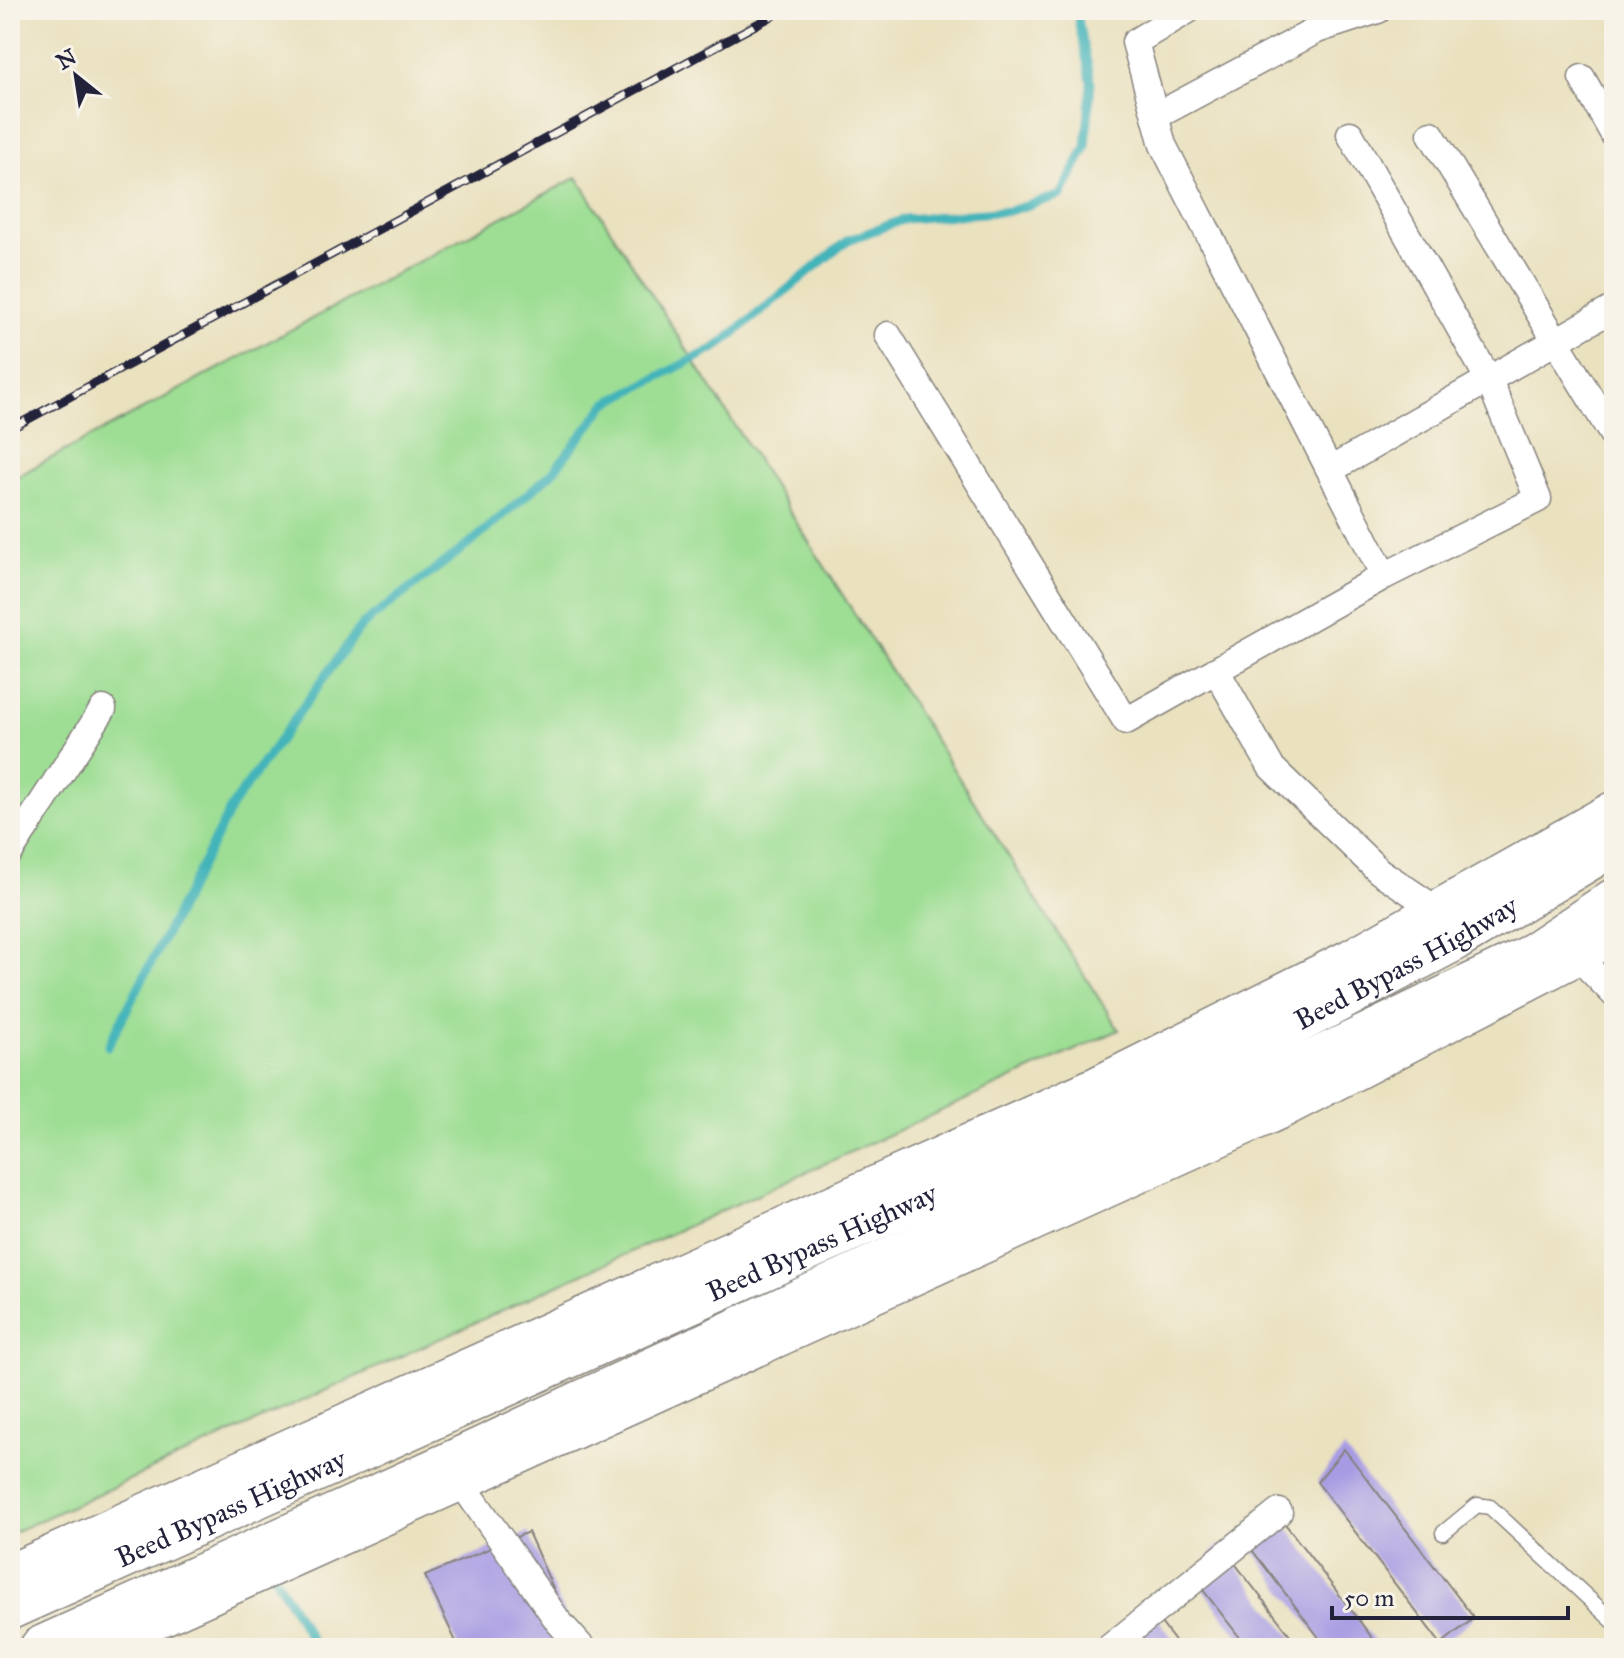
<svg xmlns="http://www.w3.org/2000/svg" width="1624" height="1658" font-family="'IM FELL Great Primer',serif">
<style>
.green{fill:#9ede94;stroke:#608068;stroke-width:2}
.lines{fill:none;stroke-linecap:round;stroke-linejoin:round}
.stream{stroke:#43b4ba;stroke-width:9}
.building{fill:#a79be3}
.service-casing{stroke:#86827d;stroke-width:17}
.minor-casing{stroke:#86827d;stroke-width:29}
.tertiary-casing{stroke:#86827d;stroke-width:35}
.trunk-casing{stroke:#86827d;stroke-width:47}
.service{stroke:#fff;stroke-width:14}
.minor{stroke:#fff;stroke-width:26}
.tertiary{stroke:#fff;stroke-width:32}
.trunk{stroke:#fff;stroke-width:44}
.rail-casing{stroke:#22223b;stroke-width:9}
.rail{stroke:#f7f3e8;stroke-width:6;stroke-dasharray:18;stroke-linecap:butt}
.labels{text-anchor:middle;stroke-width:6;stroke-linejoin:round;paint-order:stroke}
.street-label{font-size:28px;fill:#22223b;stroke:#f7f3e8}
</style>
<rect width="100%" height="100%" fill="#f7f3e8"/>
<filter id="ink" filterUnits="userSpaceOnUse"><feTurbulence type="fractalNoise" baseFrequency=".0125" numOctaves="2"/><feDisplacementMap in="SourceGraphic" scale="16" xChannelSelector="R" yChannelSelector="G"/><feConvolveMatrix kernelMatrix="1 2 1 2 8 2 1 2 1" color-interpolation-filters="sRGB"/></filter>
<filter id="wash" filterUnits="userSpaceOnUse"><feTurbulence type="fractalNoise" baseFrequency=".006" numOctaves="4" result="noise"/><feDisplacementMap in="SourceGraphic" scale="32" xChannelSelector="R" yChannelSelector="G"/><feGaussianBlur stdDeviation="1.8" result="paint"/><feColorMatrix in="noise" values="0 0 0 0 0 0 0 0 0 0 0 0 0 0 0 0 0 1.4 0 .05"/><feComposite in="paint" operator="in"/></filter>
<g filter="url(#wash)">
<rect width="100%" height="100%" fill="#eae1bf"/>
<path class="green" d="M577,177L1119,1030L10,1534V480Z"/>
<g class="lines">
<path class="stream" d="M108,1046L232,806L362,625L473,541L552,473L607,403L717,347L848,240L905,219L1009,211L1061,195L1086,147L1091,81L1076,10
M275,1577L316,1648"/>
</g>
<g id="blocks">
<path class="building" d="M1344,1449L1474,1618L1441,1644L1317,1482Z
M1273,1508L1380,1648H1327L1246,1542Z
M528,1532L580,1648H459L425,1576Z
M1220,1544L1300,1648H1248L1193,1577Z
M1146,1603L1180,1648H1128Z"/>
</g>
</g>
<g filter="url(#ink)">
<use href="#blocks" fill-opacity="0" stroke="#86827d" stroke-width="2"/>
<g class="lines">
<g class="service-casing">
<path id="service" d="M1443,1533L1477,1505L1490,1507L1614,1622"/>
</g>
<g class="minor-casing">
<path id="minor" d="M1582,78L1614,135
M1156,116L1317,30L1378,10
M1350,134L1489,380L1538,499L1384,576
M1431,134L1614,437
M888,335L1126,721L1384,576L1163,145L1135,42L1188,10
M1330,470L1614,308
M1216,670L1271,767L1379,871L1434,908
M10,852L103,709
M1579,958L1614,994
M451,1468L558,1621L582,1648
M1109,1648L1279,1512"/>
</g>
<g class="tertiary-casing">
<path id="tertiary" d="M10,1570L1096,1083L1349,956L1614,807
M100,1648L1284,1111L1579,958L1614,936"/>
</g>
<g class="trunk-casing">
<g id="trunk">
<path id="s1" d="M10,1607L1202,1071L1456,938L1614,843"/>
<path d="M42,1648L448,1465L1278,1079L1527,959L1614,901"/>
</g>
</g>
<use href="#service" class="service"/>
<use href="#minor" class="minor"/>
<use href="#tertiary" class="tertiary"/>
<use href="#trunk" class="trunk"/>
<g class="rail-casing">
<path id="rail" d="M10,429L783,10"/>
</g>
<use href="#rail" class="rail"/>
</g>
</g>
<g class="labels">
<g class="street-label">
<text dy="10" stroke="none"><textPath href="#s1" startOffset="1538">Beed Bypass Highway</textPath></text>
<text dy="10" stroke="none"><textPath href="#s1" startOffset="890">Beed Bypass Highway</textPath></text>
<text dy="10" stroke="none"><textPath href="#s1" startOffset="242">Beed Bypass Highway</textPath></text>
</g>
</g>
<rect width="1624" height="1658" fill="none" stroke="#f7f3e8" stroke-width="40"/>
<g transform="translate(76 76) rotate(330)" stroke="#f7f3e8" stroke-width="6" paint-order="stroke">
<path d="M0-6L14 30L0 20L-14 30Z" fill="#22223b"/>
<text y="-12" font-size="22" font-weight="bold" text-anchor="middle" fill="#22223b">N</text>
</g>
<path d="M1332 1606v12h236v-12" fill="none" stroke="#22223b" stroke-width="4"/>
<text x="1344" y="1606" font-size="24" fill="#22223b" stroke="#f7f3e8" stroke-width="6" paint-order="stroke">50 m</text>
</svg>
